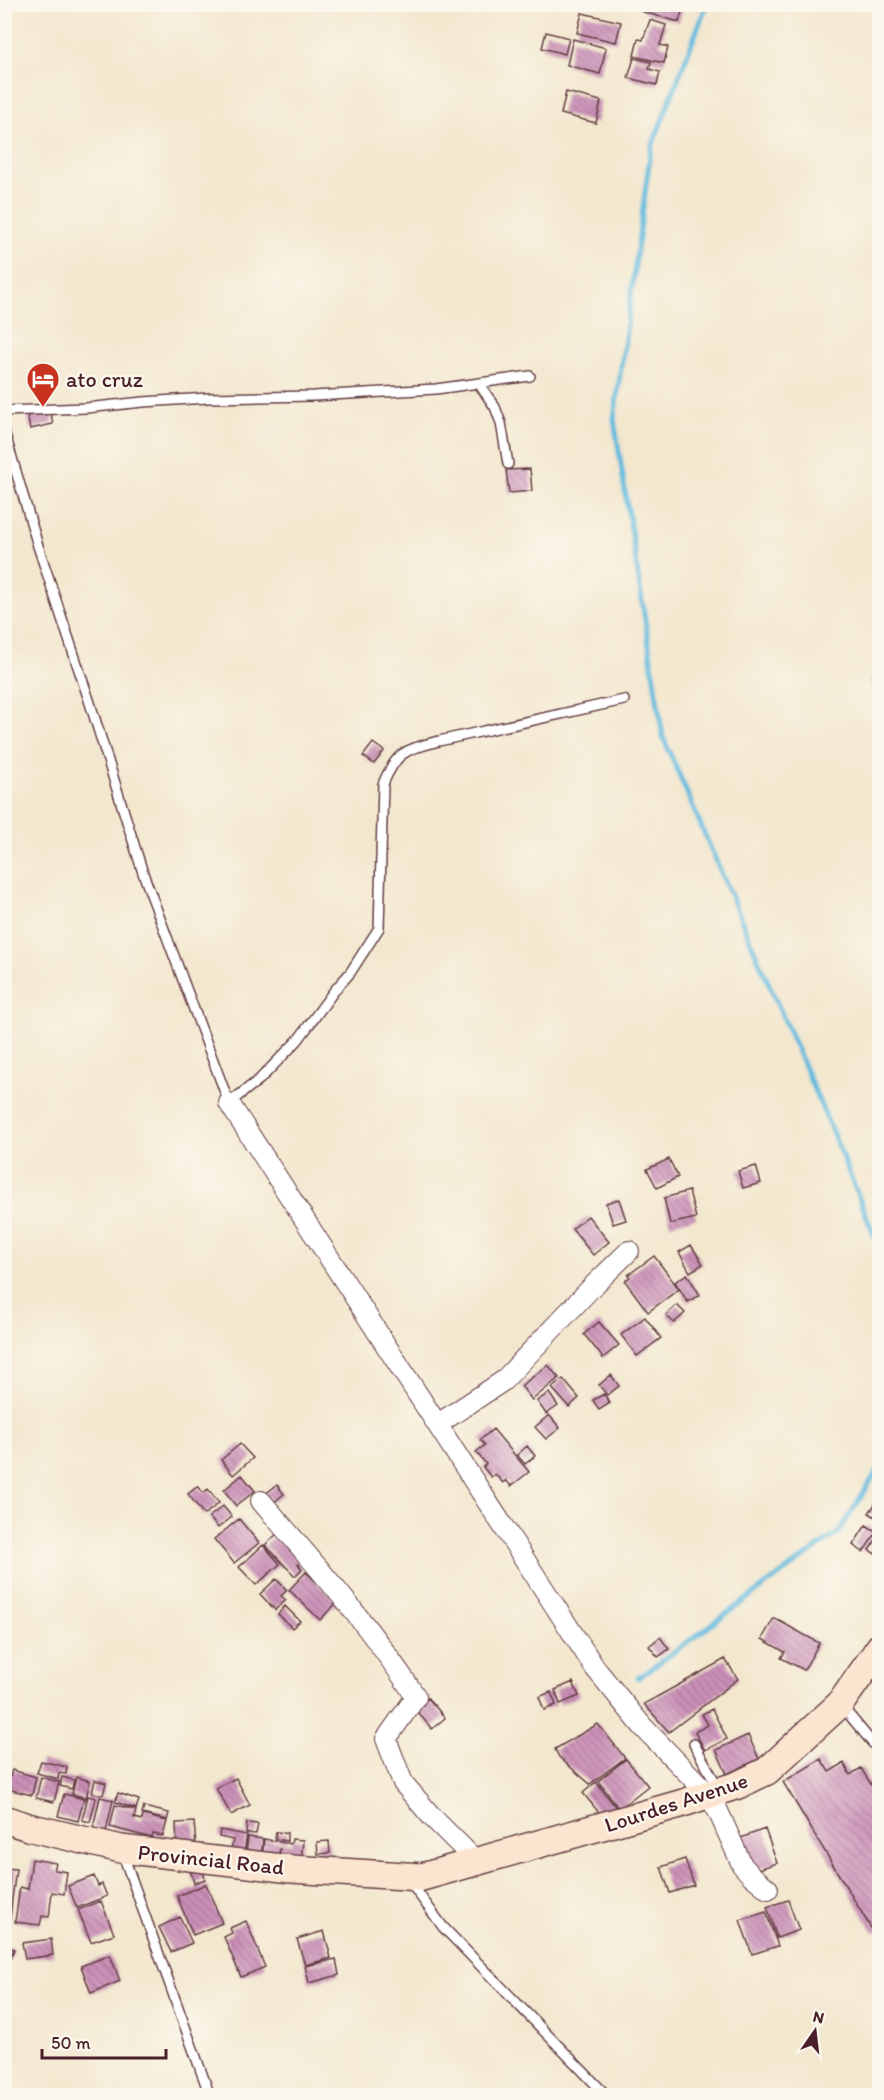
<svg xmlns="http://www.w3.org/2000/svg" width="884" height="2100" font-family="Itim,sans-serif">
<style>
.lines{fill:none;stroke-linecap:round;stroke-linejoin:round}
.stream{stroke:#61bade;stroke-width:5}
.building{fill:url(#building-back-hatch)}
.service-casing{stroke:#633d43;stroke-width:12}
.minor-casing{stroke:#633d43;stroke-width:22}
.secondary-casing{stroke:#633d43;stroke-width:30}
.service{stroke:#fff;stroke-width:9}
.minor{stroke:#fff;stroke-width:20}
.secondary{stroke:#fce5d0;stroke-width:27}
.labels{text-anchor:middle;stroke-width:4.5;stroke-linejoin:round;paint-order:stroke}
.poi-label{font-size:22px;fill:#4a1f2b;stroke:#fbf7ec;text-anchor:start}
.street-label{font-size:22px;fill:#4a1f2b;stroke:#fbf7ec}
</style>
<defs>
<pattern id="building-back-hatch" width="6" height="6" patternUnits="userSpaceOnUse" patternTransform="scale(1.5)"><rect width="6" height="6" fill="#cb90b8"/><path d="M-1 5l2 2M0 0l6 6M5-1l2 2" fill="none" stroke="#a77596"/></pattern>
</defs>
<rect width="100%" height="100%" fill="#fbf7ec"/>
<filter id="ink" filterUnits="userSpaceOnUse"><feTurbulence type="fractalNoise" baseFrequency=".0167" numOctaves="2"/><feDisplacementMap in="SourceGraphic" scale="12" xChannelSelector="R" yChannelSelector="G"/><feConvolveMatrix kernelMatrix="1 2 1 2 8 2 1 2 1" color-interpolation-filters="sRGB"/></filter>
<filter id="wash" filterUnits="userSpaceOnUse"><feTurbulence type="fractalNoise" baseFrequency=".008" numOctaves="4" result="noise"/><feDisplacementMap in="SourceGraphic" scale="24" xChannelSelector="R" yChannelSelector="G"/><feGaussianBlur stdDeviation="1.35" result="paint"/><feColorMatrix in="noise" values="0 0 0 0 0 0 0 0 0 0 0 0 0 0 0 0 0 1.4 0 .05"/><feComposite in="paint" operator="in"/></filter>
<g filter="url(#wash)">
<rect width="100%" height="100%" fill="#f3e7ce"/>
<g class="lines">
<path class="stream" d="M707,4L651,149L614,419L663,737L834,1136L880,1250
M638,1678L839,1532L880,1466"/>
</g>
<g id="blocks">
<path class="building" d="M645,4H684L679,22L643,12Z
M582,13L621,22L616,42L577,33Z
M650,20L666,25L660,45L668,47L664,63L634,56L638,39L643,40Z
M546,32L569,38L565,54L542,48Z
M573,39L606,48L600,74L567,65Z
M634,58L651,62L649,69L660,72L657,85L628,78Z
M566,92L601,101L596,123L561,114Z
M50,409L53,424L30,429L27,414Z
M530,469L532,491L509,493L506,470Z
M873,677H880V699H874Z
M373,743L384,751L374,764L363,756Z
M669,1159L678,1177L657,1188L647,1169Z
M756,1166L761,1183L743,1188L738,1171Z
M689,1191L696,1218L670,1224L664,1198Z
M619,1199L626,1220L613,1224L606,1203Z
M588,1216L609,1242L593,1255L572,1229Z
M691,1245L703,1264L690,1272L679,1252Z
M654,1256L679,1289L648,1312L625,1281L630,1277L628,1275Z
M687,1274L700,1295L688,1302L675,1282Z
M677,1305L685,1313L674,1323L666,1315Z
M645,1317L661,1338L637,1356L621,1335Z
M599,1322L619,1345L603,1358L584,1334Z
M548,1365L559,1378L532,1400L521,1386Z
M611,1375L619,1386L607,1395L599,1385Z
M563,1379L579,1398L569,1407L552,1388Z
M549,1393L558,1406L546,1414L537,1401Z
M604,1394L610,1403L599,1410L593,1400Z
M549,1415L560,1428L546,1439L535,1427Z
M493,1429L529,1472L511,1486L506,1480L503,1483L495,1474L491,1477L483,1467L486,1464L476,1452L485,1445L480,1440Z
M240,1444L253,1458L233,1475L221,1460Z
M527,1446L535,1456L525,1464L517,1455Z
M242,1475L255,1491L236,1506L224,1490Z
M277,1485L284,1494L273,1503L265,1494Z
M198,1486L203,1493L208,1489L219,1503L204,1515L188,1494Z
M878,1500L880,1502V1520L869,1513Z
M223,1506L232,1517L218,1528L209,1517Z
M239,1519L259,1543L234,1563L214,1539Z
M866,1525L877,1532L863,1552L853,1545Z
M279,1532L304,1558L298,1564L302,1569L295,1576L265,1545Z
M880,1534V1557L869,1550Z
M263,1545L280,1564L256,1585L239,1567Z
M306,1572L337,1602L320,1620L289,1590Z
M276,1579L287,1590L281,1596L286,1600L275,1610L260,1594Z
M285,1606L300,1621L292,1628L278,1614Z
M774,1618L819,1643L804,1670L781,1658L785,1652L762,1639Z
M660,1637L669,1649L658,1657L649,1646Z
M725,1659L738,1679L669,1732L644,1704Z
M573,1682L579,1696L560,1704L555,1690Z
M551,1692L556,1705L544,1710L539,1697Z
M428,1698L445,1718L432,1729L415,1709Z
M712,1709L727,1739L705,1750L695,1732L708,1725L702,1714Z
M598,1724L625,1758L590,1784L559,1757L555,1749Z
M748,1735L759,1759L727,1774L716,1750Z
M626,1759L648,1786L619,1809L598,1781Z
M821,1759L829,1772L844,1763L850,1775L861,1768L880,1799V1930L874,1933L783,1782Z
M41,1761L67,1767L66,1774L59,1773L58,1779L37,1773Z
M12,1770L36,1777L32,1795L7,1789Z
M41,1777L59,1782L54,1802L36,1798Z
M62,1777L74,1780L72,1789L60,1786Z
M76,1777L90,1781L86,1798L72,1794Z
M236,1778L250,1805L231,1815L216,1788Z
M95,1780L106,1783L103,1795L92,1793Z
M596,1782L618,1810L605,1820L583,1793Z
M118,1793L139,1800L136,1809L115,1802Z
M64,1794L84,1799L78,1821L58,1816Z
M88,1796L96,1798L90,1822L82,1820Z
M100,1797L113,1800L106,1831L93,1828Z
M115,1805L136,1810L134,1818L142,1820L143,1815L167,1821L163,1836L153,1834L152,1838L110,1827Z
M144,1807L169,1813L167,1820L142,1814Z
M194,1822L196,1846L177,1847L176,1823Z
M247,1823L258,1824L256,1834L246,1833Z
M765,1829L777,1863L750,1872L738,1839Z
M220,1830L247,1835L244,1854L231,1852L233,1840L219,1837Z
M276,1832L287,1833V1841L275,1839Z
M248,1837L263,1839L261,1857L246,1854Z
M264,1839L291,1844L292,1839L303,1840L301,1862L279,1859L280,1848L278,1859L262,1857Z
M329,1841L330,1853L318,1854L317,1842Z
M32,1859L56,1863L54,1870L67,1872L64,1894L52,1892L49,1917L42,1916L40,1925L15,1922L20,1887L28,1889Z
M685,1859L694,1885L670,1893L661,1867Z
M202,1867L205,1879L194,1883L190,1870Z
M4,1868L16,1869L9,1923L4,1922Z
M94,1876L98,1886L102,1884L107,1896L77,1908L68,1886Z
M206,1884L222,1923L193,1935L177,1896Z
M788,1900L799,1930L777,1938L767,1907Z
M101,1901L114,1934L91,1942L78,1910Z
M766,1912L778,1946L752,1954L740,1920Z
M180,1917L192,1943L171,1952L159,1927Z
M246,1921L265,1967L241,1977L224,1937L232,1933L230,1928Z
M324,1931L331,1958L305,1965L297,1939Z
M51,1939L53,1955L25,1959L22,1943Z
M4,1945L14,1949L5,1973H4Z
M110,1955L120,1981L91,1993L81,1966Z
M336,1959L339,1975L309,1983L305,1966Z"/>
</g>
</g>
<g filter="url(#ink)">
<use href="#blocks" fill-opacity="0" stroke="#633d43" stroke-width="1.5"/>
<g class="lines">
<g class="service-casing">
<path id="service" d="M479,384L495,407L501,423L508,464
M4,411L86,408L143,402L208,398L314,396L436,389L530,376
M4,431L38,546L90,703L143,873L229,1103L260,1079L298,1040L334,991L350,973L379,928L383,784C397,750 406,750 439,741L624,700
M841,1705L880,1752
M694,1744L719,1789
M122,1852L210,2096
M410,1882L443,1927L607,2096"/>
</g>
<g class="minor-casing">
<path id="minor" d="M229,1103L595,1668L643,1727L709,1795L718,1811L742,1865L751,1875L768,1889
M438,1424L503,1381L593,1286L629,1251
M261,1501C315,1564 370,1626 416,1697L386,1739L403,1783L432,1817L476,1861"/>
</g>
<g class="secondary-casing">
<path id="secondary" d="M4,1819L28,1827L121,1849L291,1869L422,1877L680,1804L738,1785L767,1771L840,1704L880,1647"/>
</g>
<use href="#service" class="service"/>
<use href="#minor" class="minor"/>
<use href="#secondary" class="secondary"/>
</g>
</g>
<defs>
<g id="hotel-pin" transform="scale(1.725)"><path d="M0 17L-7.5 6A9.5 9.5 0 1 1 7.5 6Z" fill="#c8321e" stroke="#fbf7ec"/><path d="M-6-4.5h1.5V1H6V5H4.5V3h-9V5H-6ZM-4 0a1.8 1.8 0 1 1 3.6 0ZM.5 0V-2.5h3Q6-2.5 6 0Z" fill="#fff"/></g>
</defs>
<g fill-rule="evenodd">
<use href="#hotel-pin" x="43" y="379"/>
</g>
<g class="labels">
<g class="poi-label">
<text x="66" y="387">ato cruz</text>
</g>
<g class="street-label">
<text transform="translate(676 1802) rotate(-18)" y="8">Lourdes Avenue</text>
<text transform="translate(211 1859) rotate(6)" y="8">Provincial Road</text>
</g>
</g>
<rect width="884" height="2100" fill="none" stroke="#fbf7ec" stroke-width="24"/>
<g transform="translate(815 2031) rotate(14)" stroke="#fbf7ec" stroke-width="4.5" paint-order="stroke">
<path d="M0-4.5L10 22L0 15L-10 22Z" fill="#4a1f2b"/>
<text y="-9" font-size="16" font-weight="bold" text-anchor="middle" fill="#4a1f2b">N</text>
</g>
<path d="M42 2049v9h124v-9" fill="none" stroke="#4a1f2b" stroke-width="3"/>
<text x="51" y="2049" font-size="18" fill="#4a1f2b" stroke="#fbf7ec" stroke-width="4.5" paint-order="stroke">50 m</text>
</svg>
